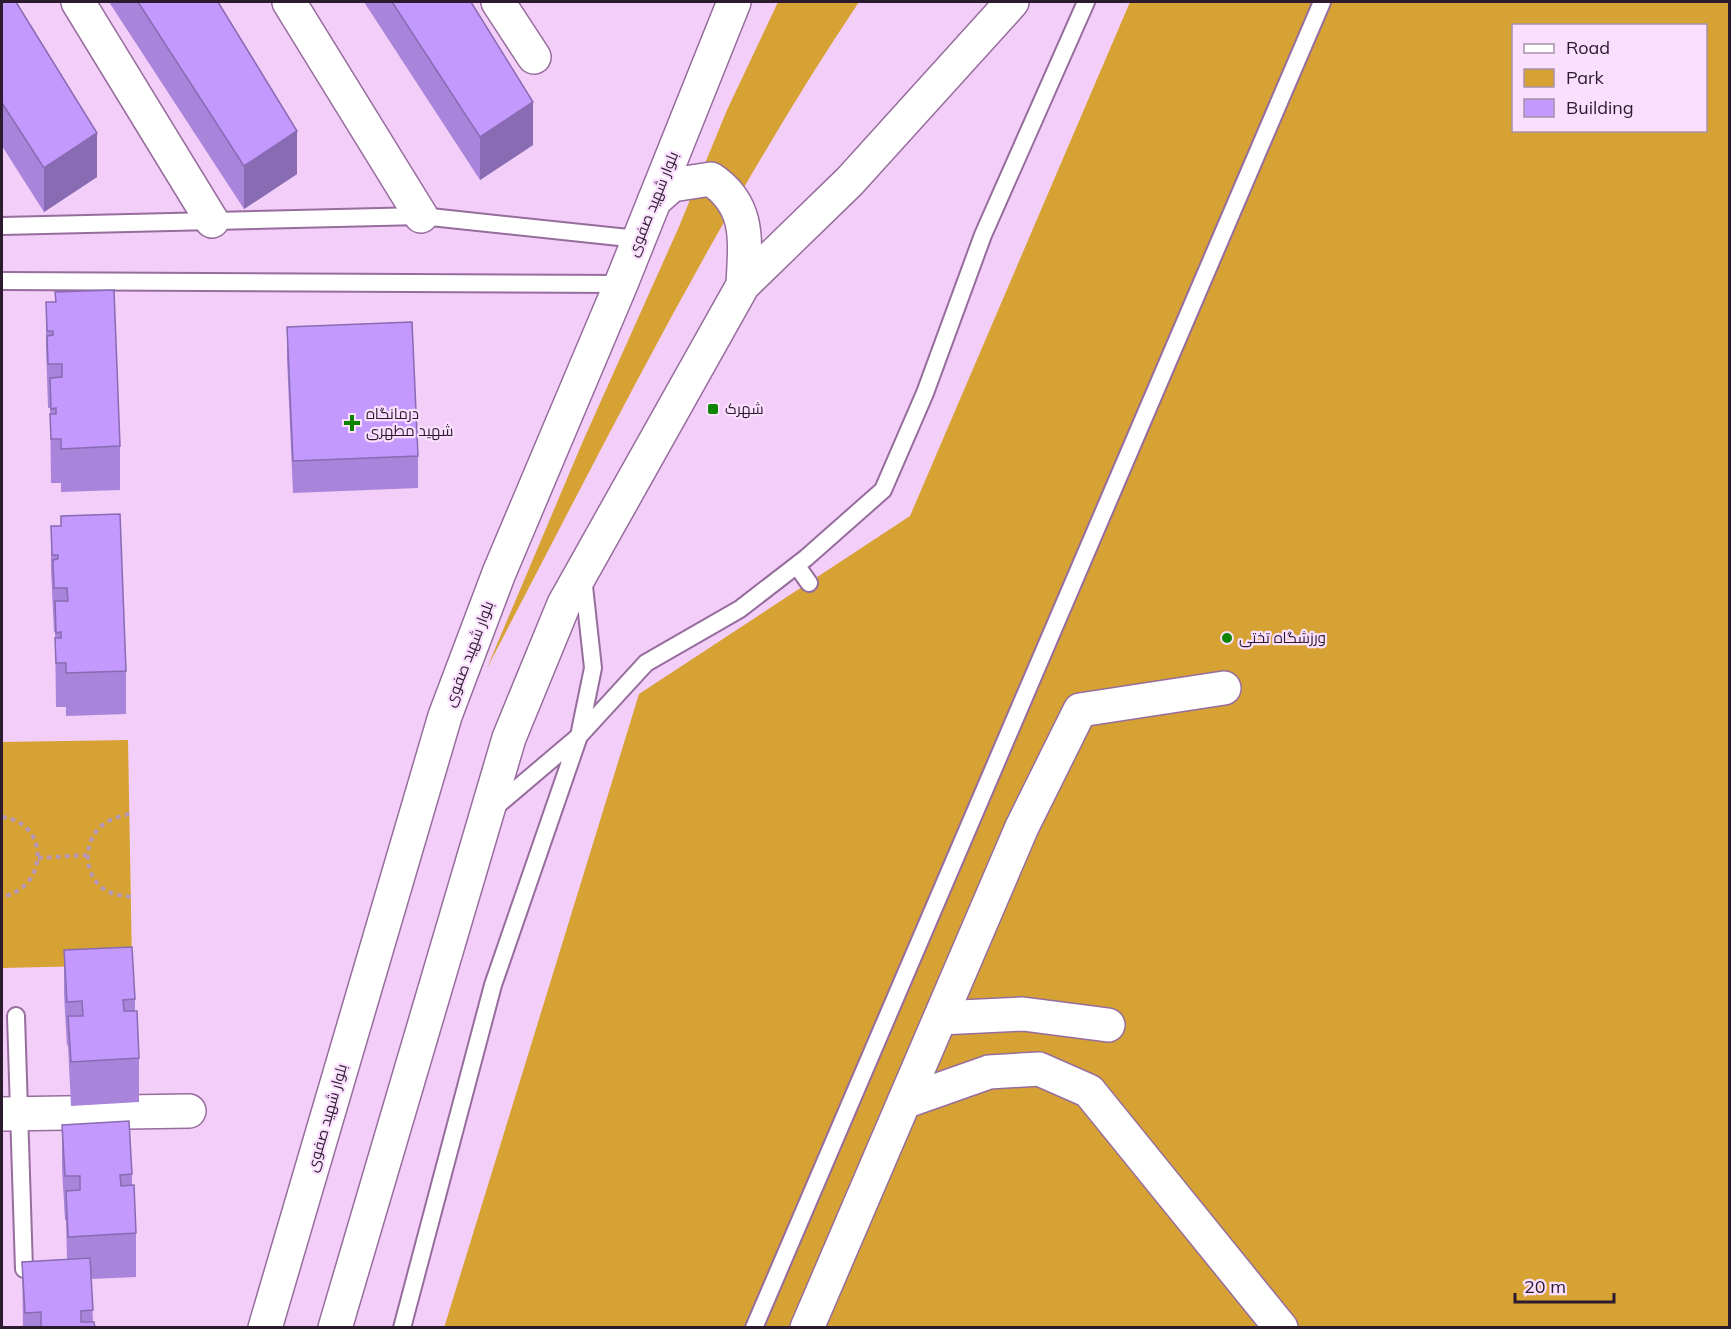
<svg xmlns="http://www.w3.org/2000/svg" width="1731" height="1329" font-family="Mulish,Cairo,sans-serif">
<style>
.green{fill:#d6a234;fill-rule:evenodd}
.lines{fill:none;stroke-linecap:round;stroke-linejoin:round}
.lane-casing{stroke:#966d9d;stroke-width:20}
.street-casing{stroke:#966d9d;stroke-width:36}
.primary-casing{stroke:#966d9d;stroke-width:36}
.path{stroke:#b495b8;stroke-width:4;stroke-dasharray:4.5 4.5;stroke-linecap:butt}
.lane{stroke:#fff;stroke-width:16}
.street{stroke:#fff;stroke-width:33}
.primary{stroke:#fff;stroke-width:33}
.wall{fill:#a884da}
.shaded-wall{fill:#886bb2}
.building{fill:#c399fe;stroke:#886bb2;stroke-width:1.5}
.poi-dot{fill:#0d8500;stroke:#fbdfff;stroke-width:2}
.labels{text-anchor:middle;stroke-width:4.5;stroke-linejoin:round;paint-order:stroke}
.street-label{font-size:15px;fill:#2c1b2f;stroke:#fbdfff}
.poi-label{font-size:15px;fill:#2c1b2f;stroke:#fbdfff;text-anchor:start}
</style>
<rect width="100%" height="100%" fill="#f3cef8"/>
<path class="green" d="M778,2H859C718,213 605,443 487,668L583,441L678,229L727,110Z
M1130,2H1729V1327L444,1328L639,694L910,516ZM1514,26H1706V130H1514Z
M128,740L132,965L2,968V742Z"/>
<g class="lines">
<g class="lane-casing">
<path id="lane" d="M2,226L421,216L638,239
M2,281L621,284
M797,566L809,583
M493,809L579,736L646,663L740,609L806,558L883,490L925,393L983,235L1086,2
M16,1016L24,1269
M402,1328L493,985L579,736L593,668L583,577
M754,1328L1322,2"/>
</g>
<g class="street-casing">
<path id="street" d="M78,2L212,221
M289,2L421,216
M498,2L534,57
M940,1018L1023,1014L1108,1025
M904,1102L989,1072L1039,1069L1089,1091L1281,1328
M2,1114L189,1111
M807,1328L1022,827L1080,710L1224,688"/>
</g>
<g class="primary-casing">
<path id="primary" d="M654,201L672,185L711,179C751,206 745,242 743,285
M265,1328L445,716L499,573L621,284L734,2
M335,1328L509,738L564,604L743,285L850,181L1012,2"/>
</g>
<path class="path" d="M129,814C122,816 113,818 107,822C83,836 81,873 104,889C112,895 121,895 131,897
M2,817C50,823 49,887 2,897
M38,858L87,855"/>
<use href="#lane" class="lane"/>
<use href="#street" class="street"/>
<use href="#primary" class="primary"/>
</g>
<path class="wall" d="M2,2L97,177L44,212L2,146Z
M109,2H218L297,174L244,209Z
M364,2H471L533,145L480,180Z
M55,292L120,446V490L61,492V483H51L50,408H48L46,346V302H55Z
M287,327L418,456V488L293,493L287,359Z
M51,526L126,671V714L66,716V707H56L55,632H54L51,570Z
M64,950L135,999V1011L139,1058V1102L71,1106L68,1045L67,1046L64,994Z
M62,1125L132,1174V1185L136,1233V1277L91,1279L93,1322L95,1328H23L22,1262L67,1259L66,1220H65L62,1169Z"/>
<path class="shaded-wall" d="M533,102V145L480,180V137Z
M297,131V174L244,209V166Z
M97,133V177L44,212V168Z"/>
<path class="building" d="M2,2H16L97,133L44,168L2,103Z
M138,2H218L297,131L244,166Z
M392,2H471L533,102L480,137Z
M114,290L120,446L61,449V439H51L50,414H56V408L51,409L50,378L62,377V364H48L47,336L53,335V331H47L46,302H56L55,292Z
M412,322L418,456L293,461L287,327Z
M120,514L126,671L66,673V663H56L55,638H61V632L56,633L55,601H68L67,588H54L53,560L58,559V555H52L51,526H61V516Z
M132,947L135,999L123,1000L124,1011H137L139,1058L71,1062L68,1016H83L82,1001L67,1002L64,950Z
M129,1121L132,1174L120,1175L121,1186L134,1185L136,1233L68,1237L66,1191L80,1190V1176H65L62,1125Z
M90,1258L93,1310L81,1311V1322H94L95,1328H34L41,1327V1312L25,1313L22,1262Z"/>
<g class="poi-dot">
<rect x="707" y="403" width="12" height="12" rx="3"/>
<path d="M349 414h6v6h6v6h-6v6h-6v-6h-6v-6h6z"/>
<circle cx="1227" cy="638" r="6"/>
</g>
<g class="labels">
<g class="street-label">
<text transform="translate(653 204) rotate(-68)" y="5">بلوار شهید صفوی</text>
<text transform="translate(469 654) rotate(-69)" y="5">بلوار شهید صفوی</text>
<text transform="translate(327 1118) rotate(-74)" y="5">بلوار شهید صفوی</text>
</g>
<g class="poi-label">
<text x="725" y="414">شهرک</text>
<text x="366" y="419">درمانگاه<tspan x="366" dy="17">شهید مطهری</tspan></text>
<text x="1239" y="643">ورزشگاه تختی</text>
</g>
</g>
<rect width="1731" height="1329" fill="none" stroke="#2c1b2f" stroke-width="6"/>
<rect x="1512" y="24" width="195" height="108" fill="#fbdfff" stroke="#a891ac" stroke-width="1.5"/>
<rect x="1524" y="44" width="30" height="9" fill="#ffffff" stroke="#a891ac" stroke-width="1.5"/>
<text x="1566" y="54" font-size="18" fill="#2c1b2f">Road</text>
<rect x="1524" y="69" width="30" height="18" fill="#d6a234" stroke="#a891ac" stroke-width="1.5"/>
<text x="1566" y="84" font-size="18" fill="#2c1b2f">Park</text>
<rect x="1524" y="99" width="30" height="18" fill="#c399fe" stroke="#a891ac" stroke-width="1.5"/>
<text x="1566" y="114" font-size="18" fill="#2c1b2f">Building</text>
<path d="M1515 1293v9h99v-9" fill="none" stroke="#2c1b2f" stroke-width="3"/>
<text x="1524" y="1293" font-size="18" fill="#2c1b2f" stroke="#fbdfff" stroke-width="4.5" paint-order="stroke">20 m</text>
</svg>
